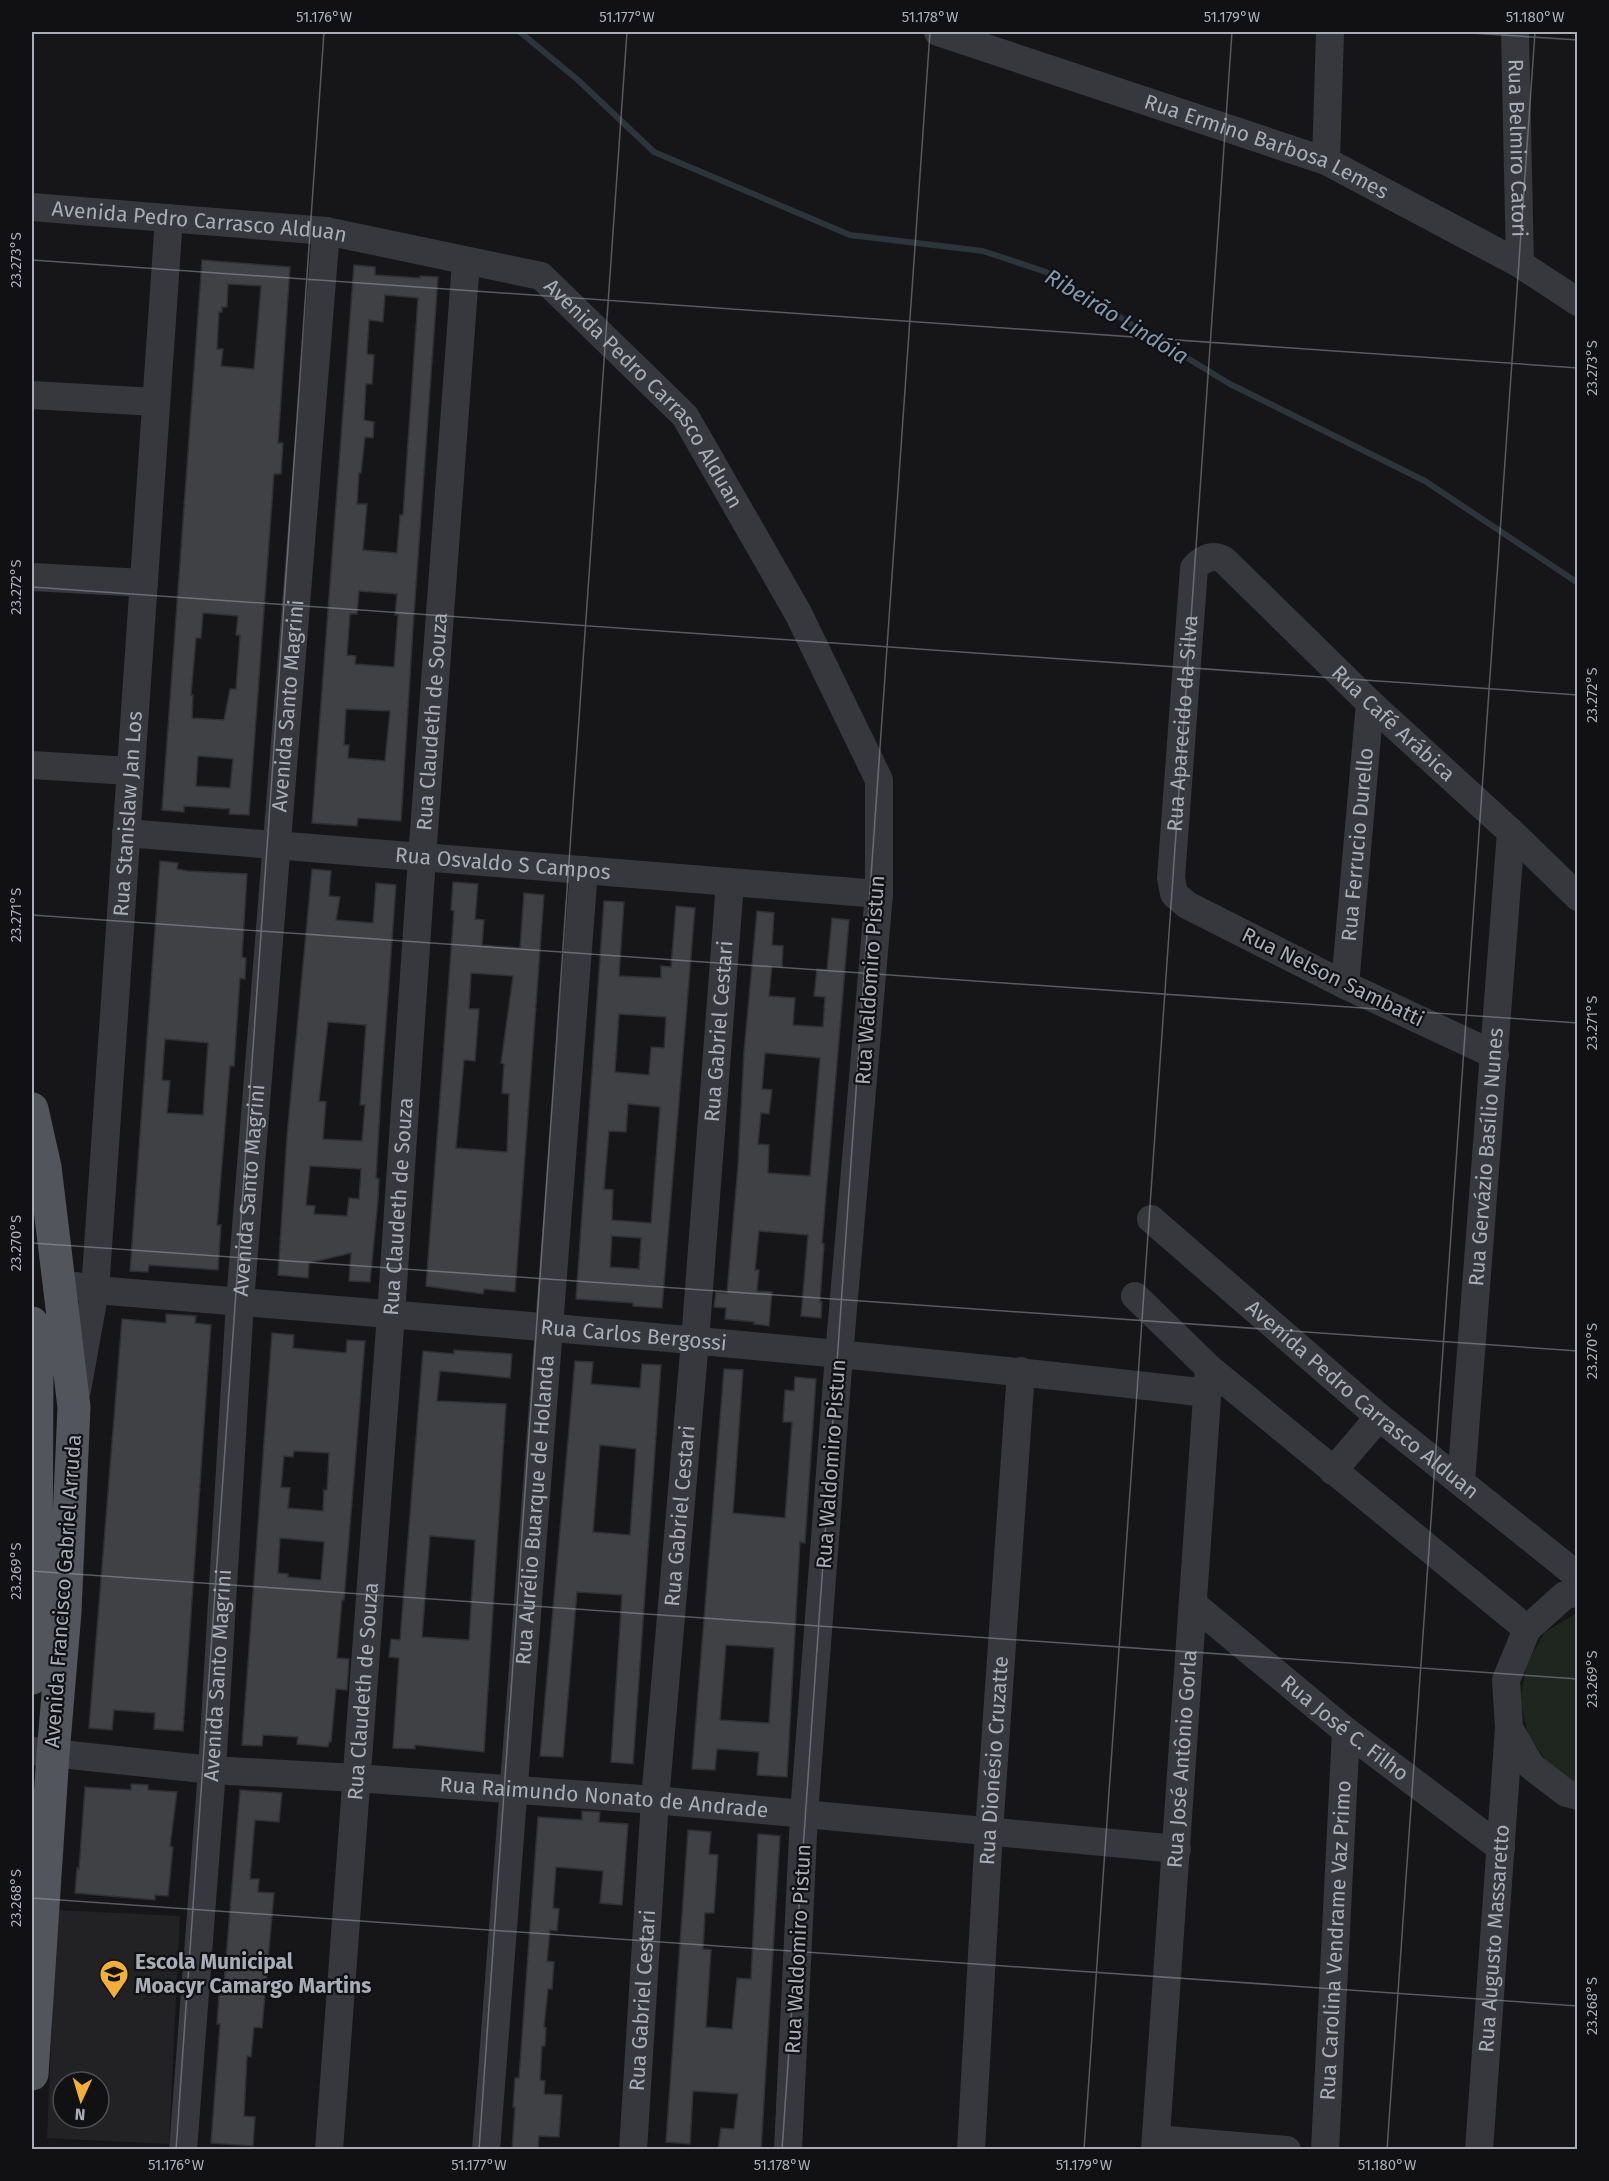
<svg xmlns="http://www.w3.org/2000/svg" width="1609" height="2181" font-family="'Fira Sans',sans-serif">
<style>
.built{fill:#222225;fill-rule:evenodd}
.green{fill:#1e261f}
.lines{fill:none;stroke-linecap:round;stroke-linejoin:round}
.stream{stroke:#2c353c;stroke-width:6}
.building{fill:#404145;stroke:#303034;stroke-width:1.5;fill-rule:evenodd}
.minor{stroke:#37383d;stroke-width:28}
.major{stroke:#53555c;stroke-width:33}
.ticks{fill:none;stroke:#a8adb8;stroke-width:1.5;stroke-opacity:0.45}
.labels{text-anchor:middle;stroke-width:4.5;stroke-linejoin:round;paint-order:stroke}
.street-label{font-size:21px;fill:#a8adb8;stroke:#111113}
.poi-label{font-size:21px;font-weight:bold;fill:#a8adb8;stroke:#111113;text-anchor:start}
.water-label{font-size:22px;font-style:italic;fill:#7f9bb3;stroke:#111113}
.neatline{fill:none;stroke:#a8adb8;stroke-width:2}
.ticks-label{font-size:15px;text-anchor:middle;fill:#a8adb8}
</style>
<rect width="100%" height="100%" fill="#161618"/>
<path class="built" d="M57,1910L180,1916L169,2144L47,2138ZM63,2082H99V2118H63Z"/>
<path class="green" d="M1577,1613V1782L1573,1781L1547,1762L1528,1734L1520,1700L1527,1663L1545,1632Z"/>
<g class="lines">
<path class="stream" d="M520,32L578,80L654,152L850,235L983,251L1046,272L1230,384L1425,481L1578,583"/>
</g>
<path class="building" d="M202,260L290,267L278,443H283L281,474H274L249,815L229,814L230,809L184,806V812L162,810ZM228,284L261,286L254,369L221,366L223,349H217L219,312H222V307H227ZM203,613L238,616L236,635H240L236,689H230L224,720L192,718L193,695H191L196,638H201ZM198,756L233,759L230,788L196,786Z
M354,265L375,267V275L420,278V276L438,277L413,628L401,821L358,818L357,826L312,823ZM385,295L418,298L403,515H400L397,553L363,550L367,504H357L359,473H361L365,437L373,438L374,422L364,420L366,384H372L374,355L367,354L369,320L383,322ZM359,591L397,594L395,615H398L394,667L355,664L356,656L347,655L350,614H357ZM346,709L390,711L385,761L348,758L349,745H344Z
M160,861L178,863L177,869L187,871L247,874L242,957L246,958L245,979L240,978L234,1066H230L217,1225H221L218,1270L149,1265L148,1272L130,1271ZM165,1039L208,1043L203,1115L167,1113L170,1081L162,1080Z
M312,869L331,871L329,896L340,897L336,920L373,923L376,883L396,885L381,1092L376,1178L379,1179L378,1200L370,1282L349,1281L351,1253L309,1263L308,1278L278,1275L287,1136ZM328,1022L366,1025L360,1105H365L362,1141L323,1139L326,1102L319,1101ZM310,1166L361,1169L359,1199L349,1198L347,1216L314,1214L315,1206L306,1205Z
M453,882L478,884L475,919L484,920L482,945L520,948L524,893L544,895L515,1292L484,1289L483,1294L426,1286L454,911L451,910ZM471,973L513,976L501,1063L504,1064L502,1093L509,1094L507,1152L456,1148L464,1060L475,1061L479,1009H469Z
M604,901L624,902L619,976L661,978V966L671,967L676,906L695,908L662,1308L633,1306V1303L576,1299ZM619,1014L666,1017L664,1048L651,1047L649,1075L615,1072ZM628,1104L660,1107L651,1223L612,1220L613,1190L604,1189L609,1131L626,1132ZM612,1236L641,1238L639,1269L610,1267Z
M757,911L774,913L772,945L783,946L782,967L772,966L769,996L795,998L793,1025L823,1027L825,997L814,996L817,969L827,970L832,918L849,920L822,1243L824,1244L820,1302H822L821,1318L801,1316L808,1235L759,1231L755,1270H759L757,1291L772,1292L769,1326L754,1324V1322L725,1319L726,1308L714,1307L716,1292L727,1293L738,1166L744,1052ZM765,1053L820,1058L810,1176L768,1173L769,1145L758,1144L761,1113L769,1114L772,1090L762,1089Z
M166,1314L196,1316L195,1323L211,1325L183,1731L154,1729L155,1713L114,1710L112,1730L89,1728L122,1319L166,1323Z
M272,1333L294,1335L293,1348L346,1353L347,1340L365,1341L344,1600H342L337,1658L349,1659L347,1690L336,1689L331,1742H329L328,1747L297,1744L298,1737L263,1735L262,1746L242,1745ZM294,1451L329,1453L327,1490H324L323,1511L288,1508L290,1488L281,1487L284,1456L293,1457ZM280,1538L324,1542L321,1580L288,1577V1574L278,1573Z
M454,1350L512,1354L510,1378L440,1371L437,1401L506,1404L484,1752L415,1745V1749L393,1748L399,1658L389,1657L391,1639L400,1640L423,1351L454,1354ZM430,1536L475,1540L469,1640L422,1637Z
M575,1361L593,1362L591,1384L640,1388L642,1364L661,1365L633,1764L611,1762L622,1595L577,1592L563,1757L540,1756ZM600,1445L636,1449L630,1535L593,1532Z
M724,1369L743,1370L733,1513L785,1518L792,1422H783L785,1390L794,1391L795,1377L816,1379L805,1543L800,1542L787,1777L757,1775L759,1752L717,1749L715,1770L692,1769ZM726,1645L774,1648L769,1723L720,1720Z
M131,1784L148,1785V1790L177,1792L170,1846L173,1847L168,1896L155,1895V1900L75,1893L77,1868L79,1869L85,1787L131,1790Z
M240,1790L282,1793L279,1822L255,1820L250,1879H259L258,1892L274,1893L262,2028L254,2027L251,2057L247,2056L244,2116L255,2117L253,2146L211,2143L220,2024H217L219,1995H223Z
M582,1811L600,1812L599,1822L628,1824L622,1905L600,1903L603,1871L556,1867L553,1908L559,1909L557,1931L550,1930L547,1961L554,1962L552,1989H548L544,2027L546,2028L545,2046H542L540,2080L545,2081L544,2094L562,2095L559,2137L539,2136L538,2150H512L515,2107H513L515,2078H519L538,1817L582,1820Z
M688,1830L711,1832L709,1854L718,1855L714,1913H705L703,1949L711,1950L706,2027L732,2029L737,1978L751,1979L758,1834L780,1836L761,2150H718L721,2128L734,2129L738,2094L693,2091L690,2144L666,2142Z"/>
<g class="lines">
<g class="minor">
<path id="s1" d="M938,32L1326,161L1520,264L1578,302"/>
<path id="s2" d="M1515,32L1520,264"/>
<path d="M1326,161L1330,32"/>
<path id="s3" d="M32,207L326,231L541,276L685,416L798,613L879,780V894L839,1355L804,1814L788,2150"/>
<path d="M32,395L156,402"/>
<path d="M32,577L144,583"/>
<path d="M32,765L130,771"/>
<path id="s4" d="M126,833L879,894"/>
<path id="s5" d="M1345,985L1370,703"/>
<path id="s6" d="M1495,1055L1345,985L1187,905L1174,894L1171,878L1194,568C1203,558 1214,553 1225,561L1370,703L1511,832L1578,897"/>
<path id="s7" d="M1151,1219L1379,1417L1578,1576"/>
<path id="s8" d="M76,1286L95,1290C466,1320 837,1350 1207,1393"/>
<path d="M1135,1296L1209,1368L1527,1629"/>
<path id="s9" d="M77,1390L95,1290L169,218"/>
<path d="M1333,1471L1379,1417"/>
<path id="s10" d="M1461,1482L1511,832"/>
<path d="M1578,1593L1565,1595L1527,1629L1506,1680L1509,1728L1531,1766L1566,1793L1578,1796"/>
<path id="s11" d="M1193,1604L1346,1731L1501,1848"/>
<path id="s12" d="M32,1751L212,1770L356,1778L655,1800L1177,1849"/>
<path d="M1156,2139L1287,2150"/>
<path id="s13" d="M183,2150L212,1770L240,1302L326,231"/>
<path id="s14" d="M329,2150L391,1314L422,858L466,261"/>
<path id="s15" d="M486,2150L584,870"/>
<path id="s16" d="M633,2150L655,1800L695,1341L730,883"/>
<path id="s17" d="M971,2150L989,1831L1021,1371"/>
<path id="s18" d="M1155,2150L1209,1368"/>
<path id="s19" d="M1325,2150L1346,1731"/>
<path id="s20" d="M1479,2150L1509,1728"/>
</g>
<path class="major" d="M32,1109L45,1167L74,1407L65,1612L53,1754L32,2074
M32,1323L37,1358L36,1620L32,1678"/>
</g>
<path class="ticks" d="M1456,32L1578,40M32,260L1578,368M32,587L1578,695M32,915L1578,1023M32,1243L1578,1351M32,1571L1578,1679M32,1898L1578,2006M176,2150L324,32M479,2150L627,32M782,2150L930,32M1084,2150L1232,32M1387,2150L1535,32"/>
<defs>
<g id="school-pin" transform="scale(1.5)"><path d="M0 17L-7.5 6A9.5 9.5 0 1 1 7.5 6Z" fill="#f2b134" stroke="#111113"/><path d="M0-5L7-2L0 1L-7-2ZM-4 1L0 2.5L4 1V4Q0 6-4 4Z" fill="#111"/></g>
</defs>
<g fill-rule="evenodd">
<use href="#school-pin" x="114" y="1974"/>
</g>
<g class="labels">
<g class="street-label">
<text dy="7" stroke="none"><textPath href="#s1" startOffset="348">Rua Ermino Barbosa Lemes</textPath></text>
<text dy="7" stroke="none"><textPath href="#s2" startOffset="116">Rua Belmiro Catori</textPath></text>
<text dy="7" stroke="none"><textPath href="#s3" startOffset="168">Avenida Pedro Carrasco Alduan</textPath></text>
<text dy="7" stroke="none"><textPath href="#s3" startOffset="672">Avenida Pedro Carrasco Alduan</textPath></text>
<text dy="7" stroke="none"><textPath href="#s13" startOffset="1448">Avenida Santo Magrini</textPath></text>
<text dy="7" stroke="none"><textPath href="#s14" startOffset="1432">Rua Claudeth de Souza</textPath></text>
<text dy="7" stroke="none"><textPath href="#s6" startOffset="956">Rua Café Arábica</textPath></text>
<text dy="7" stroke="none"><textPath href="#s6" startOffset="531">Rua Aparecido da Silva</textPath></text>
<text dy="7" stroke="none"><textPath href="#s9" startOffset="579">Rua Stanislaw Jan Los</textPath></text>
<text dy="7" stroke="none"><textPath href="#s5" startOffset="141">Rua Ferrucio Durello</textPath></text>
<text dy="7" stroke="none"><textPath href="#s4" startOffset="378">Rua Osvaldo S Campos</textPath></text>
<text transform="translate(1333 977) rotate(26)" y="7">Rua Nelson Sambatti</text>
<text transform="translate(870 980) rotate(-86)" y="7">Rua Waldomiro Pistun</text>
<text dy="7" stroke="none"><textPath href="#s16" startOffset="1122">Rua Gabriel Cestari</textPath></text>
<text dy="7" stroke="none"><textPath href="#s10" startOffset="326">Rua Gervázio Basílio Nunes</textPath></text>
<text dy="7" stroke="none"><textPath href="#s13" startOffset="962">Avenida Santo Magrini</textPath></text>
<text dy="7" stroke="none"><textPath href="#s14" startOffset="946">Rua Claudeth de Souza</textPath></text>
<text dy="7" stroke="none"><textPath href="#s8" startOffset="560">Rua Carlos Bergossi</textPath></text>
<text dy="7" stroke="none"><textPath href="#s7" startOffset="278">Avenida Pedro Carrasco Alduan</textPath></text>
<text transform="translate(831 1464) rotate(-86)" y="7">Rua Waldomiro Pistun</text>
<text dy="7" stroke="none"><textPath href="#s15" startOffset="642">Rua Aurélio Buarque de Holanda</textPath></text>
<text dy="7" stroke="none"><textPath href="#s16" startOffset="636">Rua Gabriel Cestari</textPath></text>
<text transform="translate(63 1591) rotate(-86)" y="7">Avenida Francisco Gabriel Arruda</text>
<text dy="7" stroke="none"><textPath href="#s13" startOffset="476">Avenida Santo Magrini</textPath></text>
<text dy="7" stroke="none"><textPath href="#s14" startOffset="460">Rua Claudeth de Souza</textPath></text>
<text dy="7" stroke="none"><textPath href="#s11" startOffset="196">Rua José C. Filho</textPath></text>
<text dy="7" stroke="none"><textPath href="#s18" startOffset="392">Rua José Antônio Gorla</textPath></text>
<text dy="7" stroke="none"><textPath href="#s17" startOffset="390">Rua Dionésio Cruzatte</textPath></text>
<text dy="7" stroke="none"><textPath href="#s12" startOffset="574">Rua Raimundo Nonato de Andrade</textPath></text>
<text dy="7" stroke="none"><textPath href="#s20" startOffset="212">Rua Augusto Massaretto</textPath></text>
<text dy="7" stroke="none"><textPath href="#s19" startOffset="210">Rua Carolina Vendrame Vaz Primo</textPath></text>
<text transform="translate(798 1949) rotate(-87)" y="7">Rua Waldomiro Pistun</text>
<text dy="7" stroke="none"><textPath href="#s16" startOffset="150">Rua Gabriel Cestari</textPath></text>
</g>
<g class="poi-label">
<text x="135" y="1969">Escola Municipal<tspan x="135" dy="24">Moacyr Camargo Martins</tspan></text>
</g>
<g class="water-label">
<text transform="translate(1117 316) rotate(31)" y="8">Ribeirão Lindóia</text>
</g>
</g>
<rect width="1609" height="2181" fill="none" stroke="#111113" stroke-width="66"/>
<g transform="translate(81 2100) rotate(184)"><circle r="28" fill="#111113" stroke="#4d4f55" stroke-width="1.5"/>
<path d="M0-4.5L10 22L0 15L-10 22Z" fill="#f2b134"/>
<text y="-9" font-size="16" font-weight="bold" text-anchor="middle" fill="#a8adb8">N</text>
</g>
<rect x="33" y="33" width="1543" height="2115" class="neatline"/>
<g class="ticks-label">
<text x="324" y="22">51.176°W</text>
<text x="627" y="22">51.177°W</text>
<text x="930" y="22">51.178°W</text>
<text x="1232" y="22">51.179°W</text>
<text x="1535" y="22">51.180°W</text>
<text transform="translate(16 260) rotate(-90)" y="5">23.273°S</text>
<text transform="translate(1592 368) rotate(-90)" y="5">23.273°S</text>
<text transform="translate(16 587) rotate(-90)" y="5">23.272°S</text>
<text transform="translate(1592 695) rotate(-90)" y="5">23.272°S</text>
<text transform="translate(16 915) rotate(-90)" y="5">23.271°S</text>
<text transform="translate(1592 1023) rotate(-90)" y="5">23.271°S</text>
<text transform="translate(16 1243) rotate(-90)" y="5">23.270°S</text>
<text transform="translate(1592 1351) rotate(-90)" y="5">23.270°S</text>
<text transform="translate(16 1571) rotate(-90)" y="5">23.269°S</text>
<text transform="translate(1592 1679) rotate(-90)" y="5">23.269°S</text>
<text transform="translate(16 1898) rotate(-90)" y="5">23.268°S</text>
<text transform="translate(1592 2006) rotate(-90)" y="5">23.268°S</text>
<text x="176" y="2170">51.176°W</text>
<text x="479" y="2170">51.177°W</text>
<text x="782" y="2170">51.178°W</text>
<text x="1084" y="2170">51.179°W</text>
<text x="1387" y="2170">51.180°W</text>
</g>
</svg>
